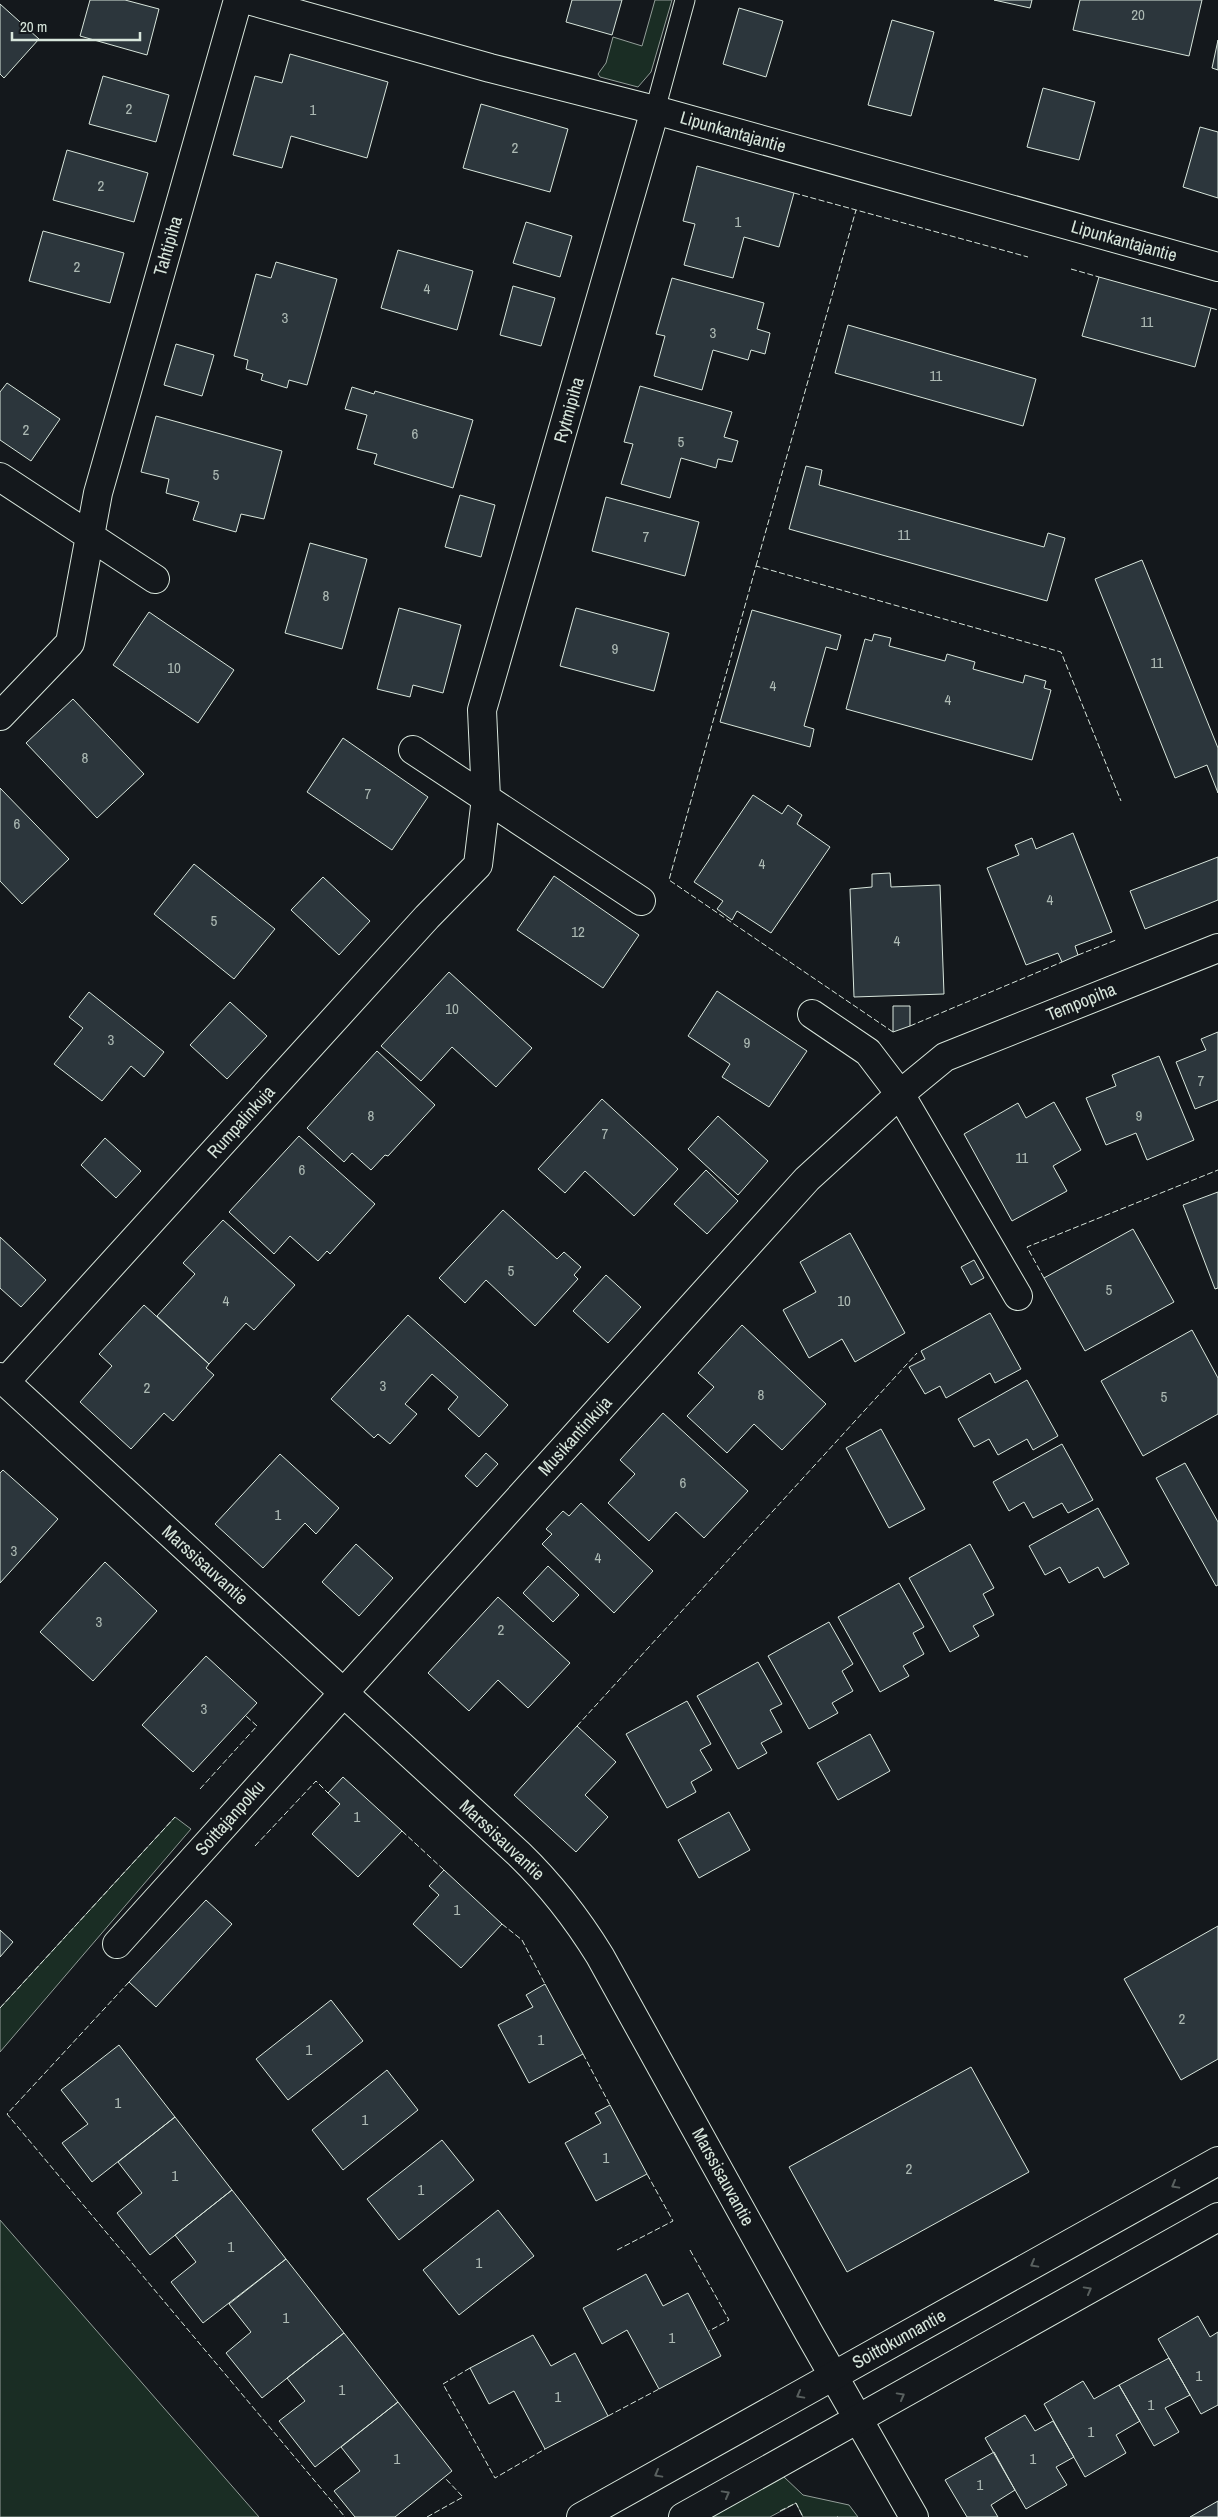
<svg xmlns="http://www.w3.org/2000/svg" width="1218" height="2517" font-family="'Archivo Narrow',sans-serif">
<style>
.green{fill:#1a2d24;stroke:#939e99}
.building{fill:#2c363c;stroke:#d8e6dc}
.lines{fill:none;stroke-linecap:round;stroke-linejoin:round}
.lane-casing{stroke:#d8e6dc;stroke-width:21}
.street-casing{stroke:#d8e6dc;stroke-width:30}
.secondary-casing{stroke:#d8e6dc;stroke-width:30}
.lane{stroke:#14181c;stroke-width:19}
.street{stroke:#14181c;stroke-width:28}
.secondary{stroke:#14181c;stroke-width:28}
.fence{stroke:#d8e6dc;stroke-width:1;stroke-dasharray:6 2.5;stroke-linecap:butt}
.oneway{stroke:#59605f}
.labels{text-anchor:middle;stroke-width:4;stroke-linejoin:round;paint-order:stroke}
.number-label{font-size:15px;fill:#adbab4}
.street-label{font-size:18px;fill:#d8e6dc;stroke:#14181c}
</style>
<rect width="100%" height="100%" fill="#14181c"/>
<path class="green" d="M655,0H672L651,72L638,87L600,77L598,74L606,63L613,37L642,46Z
M175,1817L191,1829L0,2052V2008Z
M0,2220L259,2517H0Z
M783,2476L803,2495L849,2505L858,2517H803L796,2503L770,2517H712Z"/>
<path class="building" d="M90,0H125L159,9L147,55L80,36Z
M572,0H622L612,35L566,22Z
M994,0H1032L1030,8Z
M1080,0H1202L1189,56L1073,30Z
M0,4L39,39L4,78L0,74Z
M739,8L783,21L766,77L723,64Z
M892,20L934,32L911,116L868,105Z
M1218,40V70L1212,68Z
M290,54L388,82L367,158L291,136L282,168L233,155L255,76L282,83Z
M103,76L169,95L156,142L89,124Z
M1043,88L1095,102L1079,160L1027,147Z
M481,104L568,129L550,192L463,168Z
M1200,127L1218,132V198L1183,187Z
M67,150L148,173L134,222L53,200Z
M697,166L794,193L779,247L744,237L733,278L684,265L695,224L683,221Z
M526,222L572,236L560,277L513,263Z
M43,231L124,253L110,303L29,281Z
M398,250L473,271L457,330L381,308Z
M276,262L337,279L307,385L289,380L287,388L261,380L263,374L246,369L248,360L234,356L256,274L271,278Z
M1099,277L1211,308L1195,367L1082,336Z
M672,278L764,303L757,329L770,333L765,354L751,350L748,360L713,350L702,390L654,376L665,336L656,334Z
M513,286L555,298L541,346L500,335Z
M848,325L1036,379L1023,426L835,373Z
M176,344L214,355L202,396L164,385Z
M7,383L60,419L31,461L0,440V392Z
M640,386L732,412L724,437L738,441L732,462L718,459L716,468L681,458L670,498L621,484L633,444L624,442Z
M352,387L374,394L375,391L473,420L453,488L374,464L377,454L357,449L367,415L345,409Z
M156,416L282,451L264,519L241,514L236,532L193,520L199,502L166,493L169,479L141,472Z
M806,466L822,470L819,485L1044,547L1048,533L1065,538L1047,601L789,529Z
M460,495L495,505L481,557L445,547Z
M606,497L699,522L685,576L592,551Z
M310,543L367,559L342,649L285,633Z
M1142,560L1218,748V793L1207,765L1175,778L1095,579Z
M399,608L461,625L443,693L413,685L410,697L377,689Z
M576,608L669,633L654,691L560,666Z
M752,610L841,635L837,650L826,647L804,726L814,729L810,747L720,722Z
M149,612L234,670L198,723L113,665Z
M874,634L891,638L889,646L945,661L947,654L975,662L973,669L1023,683L1025,675L1046,681L1044,688L1051,690L1032,760L846,709L865,639L872,641Z
M73,699L144,774L97,818L26,743Z
M343,738L428,797L392,850L307,792Z
M0,788L69,859L22,904L0,881Z
M753,795L782,814L788,805L802,815L797,824L830,847L771,933L737,911L732,920L717,909L723,901L694,882Z
M1073,833L1112,932L1075,946L1078,955L1062,962L1058,953L1026,965L987,868L1019,855L1015,845L1032,838L1036,849Z
M1218,857V900L1145,929L1130,891Z
M194,864L275,929L234,979L154,914Z
M890,873L891,887L940,885L944,994L854,997L850,889L872,887V874Z
M554,876L639,935L603,988L517,930Z
M323,877L370,921L339,955L291,910Z
M449,972L532,1048L496,1087L452,1047L421,1081L381,1046Z
M717,991L807,1051L769,1107L722,1077L730,1064L688,1036Z
M89,992L164,1052L144,1077L131,1066L102,1101L54,1064L83,1028L69,1017Z
M230,1002L267,1036L227,1079L190,1045Z
M893,1006H910V1026L893,1032Z
M1218,1032V1100L1195,1109L1176,1062L1206,1050L1201,1039Z
M377,1051L435,1105L388,1156L385,1155L371,1170L352,1153L344,1162L307,1128Z
M1159,1056L1194,1140L1147,1160L1136,1133L1106,1145L1086,1098L1116,1086L1112,1075Z
M602,1099L678,1169L634,1216L585,1171L565,1193L538,1169Z
M1054,1102L1081,1150L1053,1166L1067,1191L1012,1221L964,1134L1018,1103L1026,1118Z
M718,1116L768,1161L738,1195L688,1149Z
M299,1136L375,1204L330,1254L327,1251L318,1261L290,1236L274,1254L229,1212Z
M105,1138L141,1171L116,1198L81,1165Z
M706,1170L738,1201L707,1234L674,1204Z
M1218,1192V1288L1215,1289L1183,1205Z
M503,1210L557,1259L564,1252L581,1267L574,1275L578,1279L535,1326L486,1280L465,1303L439,1278Z
M223,1220L295,1285L254,1330L246,1323L209,1364L157,1316L195,1274L183,1263Z
M1133,1229L1174,1302L1085,1351L1044,1278Z
M850,1233L905,1333L855,1362L842,1339L809,1358L783,1310L816,1292L800,1262Z
M0,1237L46,1280L21,1307L0,1288Z
M974,1260L984,1278L971,1285L961,1267Z
M606,1275L641,1307L608,1343L573,1311Z
M144,1305L209,1364L206,1368L214,1375L173,1421L164,1413L131,1449L80,1402L112,1366L99,1354Z
M990,1313L1021,1369L995,1383L990,1373L946,1398L940,1386L925,1394L909,1367L925,1359L921,1351Z
M408,1315L508,1405L479,1437L448,1409L458,1397L432,1374L405,1404L417,1414L390,1444L378,1434L374,1438L331,1399Z
M742,1325L826,1404L782,1450L754,1424L727,1453L687,1416L714,1387L698,1373Z
M1192,1330L1218,1378V1414L1143,1456L1101,1381Z
M1027,1380L1058,1436L1033,1450L1027,1439L998,1455L989,1439L974,1447L958,1419Z
M663,1413L748,1491L704,1538L676,1512L649,1541L608,1503L635,1474L620,1460Z
M881,1429L925,1509L889,1528L846,1448Z
M1062,1444L1093,1500L1068,1513L1062,1503L1033,1518L1024,1502L1009,1511L993,1482Z
M486,1453L498,1464L477,1487L465,1476Z
M280,1454L339,1508L316,1534L305,1523L263,1568L215,1524Z
M1185,1463L1218,1522V1585L1216,1586L1156,1478Z
M3,1470L58,1519L0,1583V1473Z
M581,1503L653,1571L614,1613L542,1544L552,1534L546,1529L563,1511L569,1516Z
M1098,1508L1129,1564L1104,1578L1098,1567L1069,1583L1060,1567L1045,1575L1029,1546Z
M356,1544L393,1578L359,1616L322,1582Z
M970,1544L994,1588L983,1594L994,1615L973,1626L979,1636L950,1652L909,1578Z
M105,1562L157,1611L93,1681L40,1632Z
M548,1566L579,1595L553,1622L523,1593Z
M899,1583L924,1627L913,1633L924,1654L903,1666L909,1676L880,1692L838,1617Z
M498,1597L570,1663L528,1708L498,1680L469,1711L428,1673Z
M829,1622L853,1664L842,1671L853,1691L832,1703L838,1713L809,1729L768,1656Z
M206,1656L257,1703L193,1772L142,1725Z
M758,1662L782,1704L770,1710L782,1732L761,1743L767,1753L738,1769L697,1696Z
M687,1701L711,1744L700,1750L712,1770L691,1782L696,1792L667,1808L626,1734Z
M577,1726L616,1762L585,1795L608,1817L576,1852L514,1795Z
M870,1734L890,1771L838,1800L817,1763Z
M343,1777L402,1831L358,1877L312,1834L340,1804L328,1793Z
M729,1812L750,1850L699,1878L678,1840Z
M444,1870L502,1924L461,1968L413,1924L439,1895L429,1886Z
M206,1900L232,1924L156,2007L129,1982Z
M1218,1926V2059L1181,2080L1124,1979Z
M0,1930L13,1942L0,1957Z
M545,1984L583,2054L529,2083L498,2025L533,2007L526,1995Z
M331,2000L363,2041L288,2100L256,2059Z
M119,2045L175,2117L92,2182L62,2143L88,2124L61,2090Z
M971,2067L1029,2172L847,2272L789,2167Z
M387,2070L418,2110L343,2170L312,2130Z
M610,2105L647,2174L596,2201L565,2143L601,2123L595,2113Z
M175,2117L232,2190L150,2255L117,2213L142,2193L118,2162Z
M442,2140L474,2180L399,2240L367,2199Z
M232,2190L286,2259L203,2323L171,2282L196,2262L175,2235Z
M498,2210L534,2256L459,2315L423,2270Z
M286,2259L344,2333L262,2398L226,2353L251,2332L229,2304Z
M646,2274L663,2306L688,2293L721,2356L659,2389L627,2330L602,2344L583,2308Z
M1198,2316L1210,2337L1218,2332V2405L1201,2414L1158,2339Z
M344,2333L398,2402L315,2467L279,2421L305,2401L287,2378Z
M533,2335L551,2366L575,2353L608,2416L545,2449L514,2391L489,2404L470,2368Z
M1169,2358L1190,2395L1165,2408L1179,2432L1154,2446L1119,2385Z
M1083,2381L1094,2399L1119,2385L1140,2421L1116,2435L1126,2453L1085,2477L1044,2404Z
M398,2402L452,2471L395,2517H355L334,2491L360,2471L341,2447Z
M1025,2415L1035,2431L1053,2421L1074,2457L1056,2467L1067,2485L1026,2509L985,2438Z
M994,2452L1015,2490L991,2505L998,2517H967L945,2480Z
M1218,2501V2517H1190Z"/>
<g class="lines">
<g class="lane-casing">
<path id="lane" d="M655,110L685,0"/>
</g>
<g class="street-casing">
<path id="street" d="M248,0L490,68L655,110L1218,267
M0,477L155,579
M0,716L70,643L98,493L238,0
M413,750L641,901
M812,1014L868,1052L900,1094L1018,1296
M0,1377L519,1854C552,1886 576,1917 600,1956L809,2333L914,2517
M6,1381L427,917L478,865L486,798L482,710L655,110
M117,1944L807,1179L900,1094L945,1057L1218,948"/>
</g>
<g class="secondary-casing">
<path id="secondary" d="M581,2517L1218,2161
M683,2517L1218,2217"/>
</g>
<use href="#lane" class="lane"/>
<use href="#street" class="street"/>
<use href="#secondary" class="secondary"/>
<path class="fence" d="M794,193L1028,257
M1071,269L1099,277
M1211,308L1218,310
M756,566L856,210
M1078,955L1116,940
M910,1026L1062,962
M893,1032L669,880L756,566L1061,652L1121,801
M1044,1278L1027,1247L1218,1170
M577,1726L917,1353
M200,1789L257,1726L246,1716
M402,1831L444,1870
M255,1846L316,1781L328,1793
M502,1924L522,1940L545,1984
M129,1982L7,2114L345,2517
M0,2008L175,1817
M583,2054L610,2105
M617,2250L673,2221L647,2174
M690,2250L729,2320L709,2331
M470,2368L443,2384L495,2478L545,2449
M608,2416L659,2389
M780,2511L796,2503L803,2517
M427,2517L463,2497L445,2478
M837,2517H838"/>
</g>
<defs><path id="oneway-chevron" d="M-2-3.5L2.5 0L-2 3.5" fill="none" stroke-width="1.6" stroke-linecap="round" stroke-linejoin="round" transform="scale(1.25)"/></defs>
<g class="oneway">
<use href="#oneway-chevron" transform="translate(1175 2185) rotate(151)"/>
<use href="#oneway-chevron" transform="translate(1034 2264) rotate(151)"/>
<use href="#oneway-chevron" transform="translate(1088 2290) rotate(-29)"/>
<use href="#oneway-chevron" transform="translate(800 2395) rotate(151)"/>
<use href="#oneway-chevron" transform="translate(901 2396) rotate(-29)"/>
<use href="#oneway-chevron" transform="translate(658 2474) rotate(151)"/>
<use href="#oneway-chevron" transform="translate(726 2494) rotate(-29)"/>
</g>
<g class="labels">
<g class="number-label">
<text x="1138" y="20">20</text>
<text x="129" y="114">2</text>
<text x="313" y="115">1</text>
<text x="515" y="153">2</text>
<text x="101" y="191">2</text>
<text x="738" y="227">1</text>
<text x="77" y="272">2</text>
<text x="427" y="294">4</text>
<text x="285" y="323">3</text>
<text x="1147" y="327">11</text>
<text x="713" y="338">3</text>
<text x="936" y="381">11</text>
<text x="26" y="435">2</text>
<text x="415" y="439">6</text>
<text x="681" y="447">5</text>
<text x="216" y="480">5</text>
<text x="904" y="540">11</text>
<text x="646" y="542">7</text>
<text x="326" y="601">8</text>
<text x="615" y="654">9</text>
<text x="1157" y="668">11</text>
<text x="174" y="673">10</text>
<text x="773" y="691">4</text>
<text x="948" y="705">4</text>
<text x="85" y="763">8</text>
<text x="368" y="799">7</text>
<text x="17" y="829">6</text>
<text x="762" y="869">4</text>
<text x="1050" y="905">4</text>
<text x="214" y="926">5</text>
<text x="578" y="937">12</text>
<text x="897" y="946">4</text>
<text x="452" y="1014">10</text>
<text x="111" y="1045">3</text>
<text x="747" y="1048">9</text>
<text x="1201" y="1086">7</text>
<text x="371" y="1121">8</text>
<text x="1139" y="1121">9</text>
<text x="605" y="1139">7</text>
<text x="1022" y="1163">11</text>
<text x="302" y="1175">6</text>
<text x="511" y="1276">5</text>
<text x="1109" y="1295">5</text>
<text x="226" y="1306">4</text>
<text x="844" y="1306">10</text>
<text x="383" y="1391">3</text>
<text x="147" y="1393">2</text>
<text x="761" y="1400">8</text>
<text x="1164" y="1402">5</text>
<text x="683" y="1488">6</text>
<text x="278" y="1520">1</text>
<text x="14" y="1556">3</text>
<text x="598" y="1563">4</text>
<text x="99" y="1627">3</text>
<text x="501" y="1635">2</text>
<text x="204" y="1714">3</text>
<text x="357" y="1822">1</text>
<text x="457" y="1915">1</text>
<text x="1182" y="2024">2</text>
<text x="541" y="2045">1</text>
<text x="309" y="2055">1</text>
<text x="118" y="2108">1</text>
<text x="365" y="2125">1</text>
<text x="606" y="2163">1</text>
<text x="909" y="2174">2</text>
<text x="175" y="2181">1</text>
<text x="421" y="2195">1</text>
<text x="231" y="2252">1</text>
<text x="479" y="2268">1</text>
<text x="286" y="2323">1</text>
<text x="672" y="2343">1</text>
<text x="1199" y="2381">1</text>
<text x="342" y="2395">1</text>
<text x="558" y="2402">1</text>
<text x="1151" y="2410">1</text>
<text x="1091" y="2437">1</text>
<text x="397" y="2464">1</text>
<text x="1033" y="2464">1</text>
<text x="980" y="2490">1</text>
</g>
<g class="street-label">
<text transform="translate(733 132) rotate(16)" y="6">Lipunkantajantie</text>
<text transform="translate(1124 241) rotate(16)" y="6">Lipunkantajantie</text>
<text transform="translate(168 246) rotate(-74)" y="6">Tahtipiha</text>
<text transform="translate(569 410) rotate(-74)" y="6">Rytmipiha</text>
<text transform="translate(1081 1002) rotate(-22)" y="6">Tempopiha</text>
<text transform="translate(241 1122) rotate(-48)" y="6">Rumpalinkuja</text>
<text transform="translate(575 1436) rotate(-48)" y="6">Musikantinkuja</text>
<text transform="translate(205 1565) rotate(42)" y="6">Marssisauvantie</text>
<text transform="translate(230 1818) rotate(-48)" y="6">Soittajanpolku</text>
<text transform="translate(502 1840) rotate(43)" y="6">Marssisauvantie</text>
<text transform="translate(723 2177) rotate(61)" y="6">Marssisauvantie</text>
<text transform="translate(899 2339) rotate(-29)" y="6">Soittokunnantie</text>
</g>
</g>
<path d="M12 32v8h128v-8" fill="none" stroke="#d8e6dc" stroke-width="2.5"/>
<text x="20" y="32" font-size="15" fill="#d8e6dc" stroke="#14181c" stroke-width="4" paint-order="stroke">20 m</text>
</svg>
